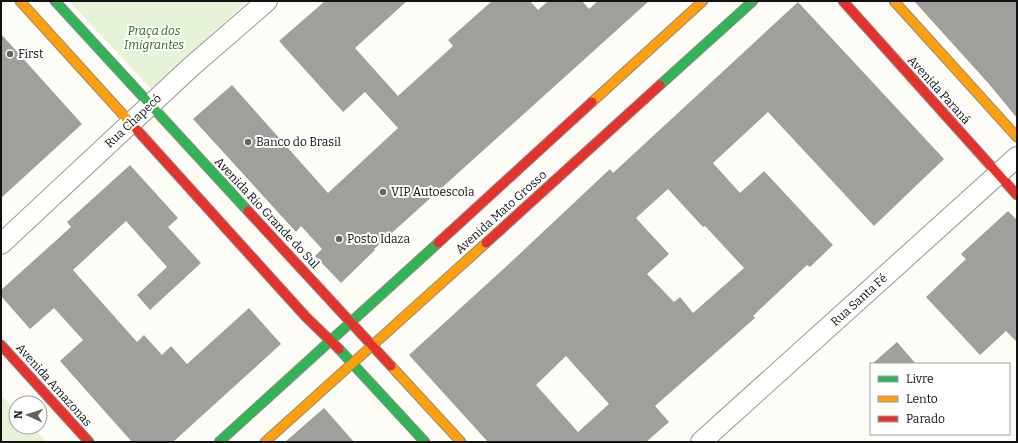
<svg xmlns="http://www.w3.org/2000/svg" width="1018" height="443" font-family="Bitter,serif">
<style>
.green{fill:#e7f3d7}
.building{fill:#a19f9c;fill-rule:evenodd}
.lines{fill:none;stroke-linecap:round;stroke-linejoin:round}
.street-casing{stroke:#979795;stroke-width:22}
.fast-casing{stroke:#8e8d8b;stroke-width:11}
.slow-casing{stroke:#8e8d8b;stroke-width:11}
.jam-casing{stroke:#8e8d8b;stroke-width:11}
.street{stroke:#fffffe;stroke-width:20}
.fast{stroke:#30b455;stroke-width:9}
.slow{stroke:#ff9f0a;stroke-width:9}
.jam{stroke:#e5322d;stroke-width:9}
.poi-dot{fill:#646362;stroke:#fff;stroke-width:1.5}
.labels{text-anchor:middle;stroke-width:4;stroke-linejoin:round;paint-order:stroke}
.park-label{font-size:12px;font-style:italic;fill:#2f6b1f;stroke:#fff}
.poi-label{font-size:12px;fill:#111;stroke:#fff;text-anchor:start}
.street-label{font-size:12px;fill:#111;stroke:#fff}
</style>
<rect width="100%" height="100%" fill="#fdfcf7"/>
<path class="green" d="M69,1H248L151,89Z
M1,395L16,410V427H32L47,442H1Z"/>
<path class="building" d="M325,1H407L355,48L398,96L453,46L448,40L492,1H530L538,10L548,1H582L589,9L598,1H649L374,249L375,250L341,283L315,256L322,249L301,226L296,232L193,119L232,85L328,193L398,128L365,92L343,112L279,41Z
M914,1H1017V118L989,84Z
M798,2L944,159L874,226L768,112L713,163L740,193L764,171L833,245L810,267L807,265L753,316L755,318L655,406L669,422L646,442H488L409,355L511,262L610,169L613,173ZM668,189L703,227L705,226L744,268L693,313L680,297L674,302L647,274L669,254L636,218ZM566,356L609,404L578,432L536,385Z
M1,34L82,124L1,198Z
M130,165L178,218L168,227L201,263L150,310L137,295L167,267L126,221L73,270L137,342L144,335L162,355L171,346L187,364L249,308L281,344L173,442H132L60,361L83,340L54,308L30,329L1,296V290L71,227L67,222Z
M1008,211L1017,220V342L1006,331L980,355L926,297L966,259L961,254Z
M897,342L916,364H872Z
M324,408L354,442H285Z"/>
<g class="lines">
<g class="street-casing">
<path id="street" d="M1,244L192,66L267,1
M701,442L1017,157"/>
</g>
<g class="fast-casing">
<path id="fast" d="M55,1L248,211
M660,85L753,1
M339,349L425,442
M219,442L438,243"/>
</g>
<g class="slow-casing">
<path id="slow" d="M20,1L137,130
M894,1L1017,137
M592,102L703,1
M391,366L461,442
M265,442L486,243"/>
</g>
<g class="jam-casing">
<path id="jam" d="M843,1L1017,195
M137,130L306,317L339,349
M248,211L391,366
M438,243L592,102
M486,243L660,85
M1,345L89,442"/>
</g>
<use href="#street" class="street"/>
<use href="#fast" class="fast"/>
<use href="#slow" class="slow"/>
<use href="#jam" class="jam"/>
</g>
<g class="poi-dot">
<circle cx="10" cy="54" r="4"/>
<circle cx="248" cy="142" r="4"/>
<circle cx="383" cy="192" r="4"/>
<circle cx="339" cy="239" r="4"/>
</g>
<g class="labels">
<g class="park-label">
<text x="154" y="35">Praça dos<tspan x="154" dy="14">Imigrantes</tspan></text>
</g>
<g class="poi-label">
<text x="18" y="58">First</text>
<text x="256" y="146">Banco do Brasil</text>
<text x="391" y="196">VIP Autoescola</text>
<text x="347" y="243">Posto Idaza</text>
</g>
<g class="street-label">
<text transform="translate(939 90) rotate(48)" y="4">Avenida Paraná</text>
<text transform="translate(133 121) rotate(-43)" y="4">Rua Chapecó</text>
<text transform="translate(501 212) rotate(-42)" y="4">Avenida Mato Grosso</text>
<text transform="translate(267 213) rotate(47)" y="4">Avenida Rio Grande do Sul</text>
<text transform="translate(859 300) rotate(-42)" y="4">Rua Santa Fé</text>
<text transform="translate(54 385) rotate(48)" y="4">Avenida Amazonas</text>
</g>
</g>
<rect width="1018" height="443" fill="none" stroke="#111111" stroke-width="4"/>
<rect x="870" y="363" width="140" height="72" fill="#ffffff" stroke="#a0a0a0"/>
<rect x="878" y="376" width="20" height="6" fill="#30b455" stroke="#a0a0a0"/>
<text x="906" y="383" font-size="12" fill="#111111">Livre</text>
<rect x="878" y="396" width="20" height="6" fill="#ff9f0a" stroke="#a0a0a0"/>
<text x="906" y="403" font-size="12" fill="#111111">Lento</text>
<rect x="878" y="416" width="20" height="6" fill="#e5322d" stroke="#a0a0a0"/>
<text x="906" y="423" font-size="12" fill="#111111">Parado</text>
<g transform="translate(28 415) rotate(273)"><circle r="19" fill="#ffffff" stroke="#a0a0a0"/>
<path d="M0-3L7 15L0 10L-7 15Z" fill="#646362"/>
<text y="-6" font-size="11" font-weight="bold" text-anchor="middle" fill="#111111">N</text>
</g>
</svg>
